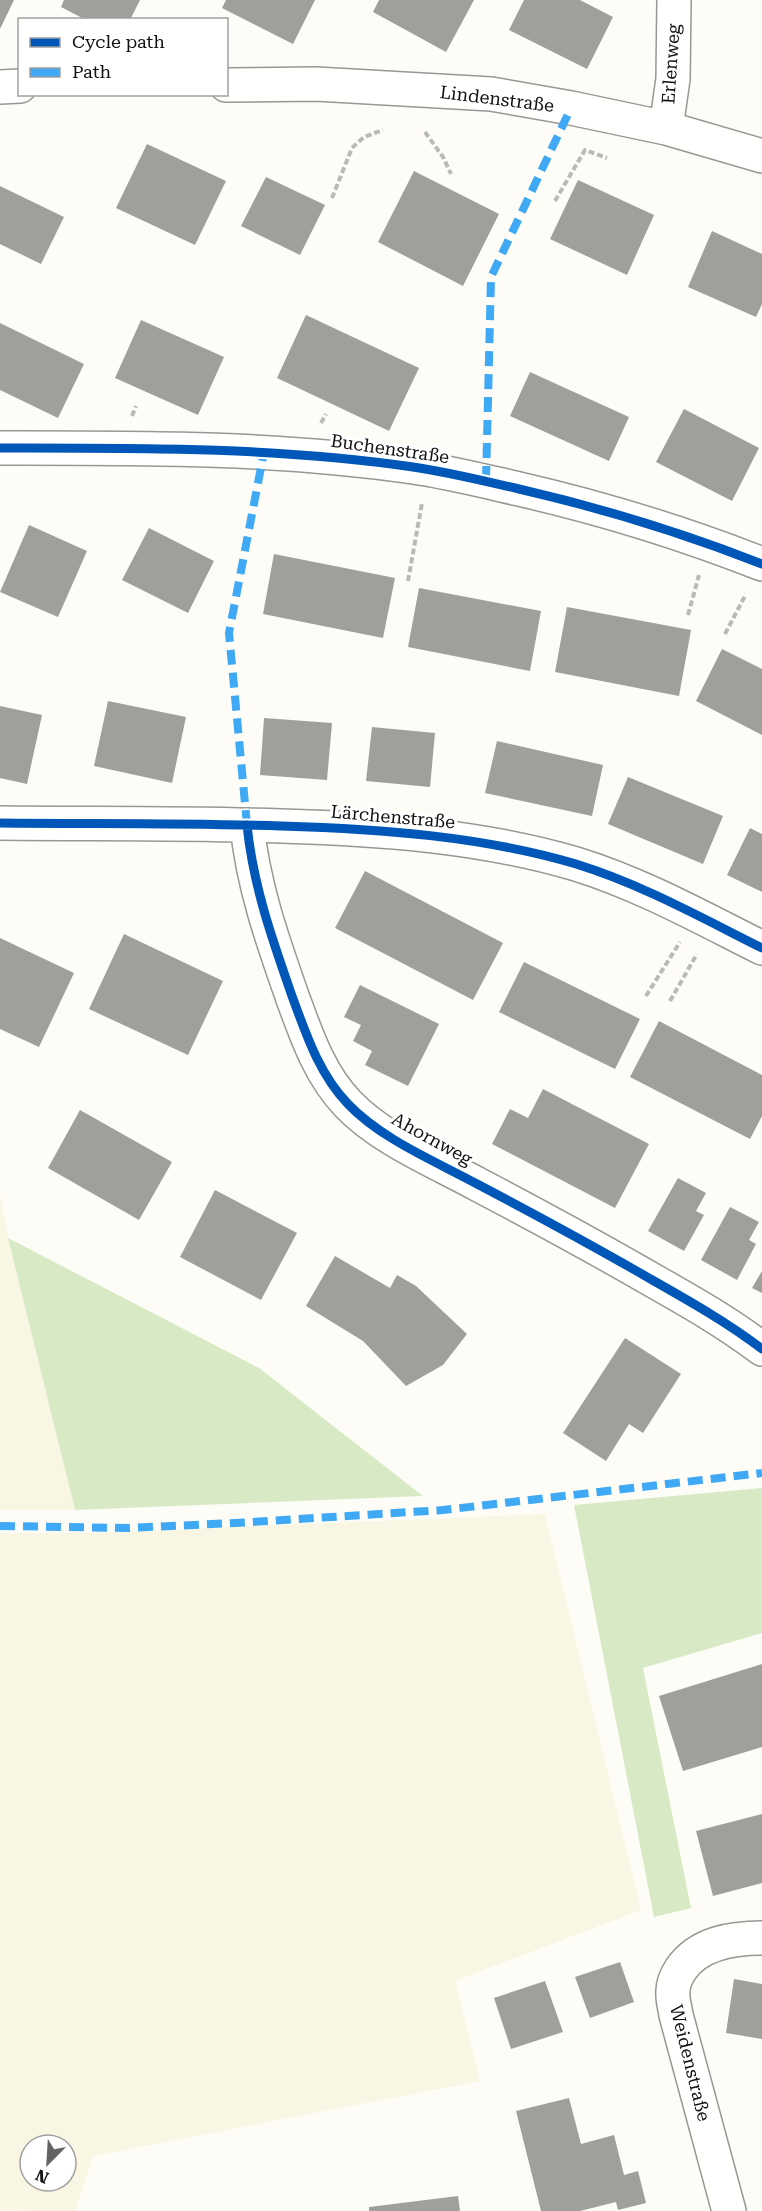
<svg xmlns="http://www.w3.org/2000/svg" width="762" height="2211" font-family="'Roboto Serif',serif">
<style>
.farmland{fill:#f9f7e4;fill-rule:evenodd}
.forest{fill:#d8eac5}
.building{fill:#a19f9c}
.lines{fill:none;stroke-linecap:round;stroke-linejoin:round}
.minor-casing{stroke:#979795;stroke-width:36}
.path{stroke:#b9b9b8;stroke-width:4;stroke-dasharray:6 3;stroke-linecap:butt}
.minor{stroke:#fffffe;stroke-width:33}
.quiet{stroke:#3fa9f5;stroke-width:8;stroke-dasharray:15 8;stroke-linecap:butt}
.cycleway-casing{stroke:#fff;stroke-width:13}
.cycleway{stroke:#0057b8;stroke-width:9}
.labels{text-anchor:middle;stroke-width:6;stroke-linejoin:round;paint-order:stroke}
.street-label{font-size:18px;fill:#111;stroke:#fff}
</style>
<rect width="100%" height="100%" fill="#fdfcf7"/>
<path class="farmland" d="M0,1193L8,1238L75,1510H0Z
M545,1514L641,1910L455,1981L480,2081L93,2156L75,2211L0,2210V1533H91ZM30,2145H66V2181H30Z"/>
<path class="forest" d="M8,1238L259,1368L423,1496L75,1510Z
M762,1488V1633L643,1668L691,1908L654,1917L574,1505Z"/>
<path class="building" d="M0,0H14L0,29Z
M64,0H140L130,20H86L61,7Z
M226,0H315L293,44L222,8Z
M379,0H474L446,52L373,12Z
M524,0H580L613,17L587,69L509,30Z
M147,144L226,181L195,245L116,208Z
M414,171L499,214L463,286L378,242Z
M266,177L325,205L300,255L241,226Z
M578,180L654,215L627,275L550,239Z
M0,186L64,217L41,264L0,244Z
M712,231L762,254V304L756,317L688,287Z
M306,315L419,368L389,431L277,378Z
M141,320L224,357L198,415L115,378Z
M0,323L84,364L58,418L0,390Z
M530,372L629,417L609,461L510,416Z
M684,409L759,448L732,501L656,462Z
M29,525L87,551L58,617L0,592Z
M149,528L214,561L188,613L122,580Z
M274,554L395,578L383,638L263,614Z
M419,588L541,611L530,671L408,647Z
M567,607L691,630L679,696L555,672Z
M722,649L762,669V735L696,701Z
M108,701L186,717L172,783L94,766Z
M0,706L42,715L27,784L0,778Z
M264,718L332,723L327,780L260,775Z
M372,727L435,733L430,787L366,781Z
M497,741L603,765L592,816L485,793Z
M628,777L723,816L703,864L608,824Z
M750,828L762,834V892L727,875Z
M365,871L503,943L473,1000L335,928Z
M124,934L223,981L188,1055L89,1009Z
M0,938L74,973L39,1047L0,1029Z
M524,962L640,1019L615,1069L499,1012Z
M360,985L439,1024L408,1086L365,1065L372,1051L353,1041L361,1025L344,1017Z
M659,1021L762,1075V1116L750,1139L630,1077Z
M543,1089L649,1144L615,1208L492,1144L510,1109L528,1118Z
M80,1110L172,1162L139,1220L48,1168Z
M678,1178L706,1193L696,1211L704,1215L684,1251L648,1231Z
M215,1190L297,1233L261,1300L180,1257Z
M730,1207L759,1222L749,1240L756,1244L737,1280L701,1260Z
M335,1256L390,1288L397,1275L416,1286L467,1334L443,1365L406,1386L363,1341L306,1306Z
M762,1271V1293L752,1288Z
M625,1338L681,1374L643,1433L629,1424L606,1461L563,1433Z
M762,1664V1747L683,1771L659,1696Z
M762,1814V1883L713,1896L696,1831Z
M620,1962L634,2002L590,2018L575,1977Z
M734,1979L762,1984V2039L726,2033Z
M545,1981L563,2032L511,2049L494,1998Z
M569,2098L581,2144L614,2135L624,2175L638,2171L646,2203L618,2210L616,2202L580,2211H541L516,2111Z
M458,2196L460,2211H369V2207Z"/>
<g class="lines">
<g class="minor-casing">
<path id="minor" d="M226,85L316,84L491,94L571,108L666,128L762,156
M0,87L20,86
M666,128L673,79L674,0
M0,448C138,448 276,447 413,467C448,472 484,481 519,489C602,508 683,533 762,564
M0,823C94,824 187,823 281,826C380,829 481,836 576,864C641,884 702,918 762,948
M247,825C253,885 272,939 292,996C306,1034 319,1074 348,1104C381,1139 437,1162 479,1185C538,1216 597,1248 654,1281C691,1302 728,1323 762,1349
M729,2211L676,2015C675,2007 672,1999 673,1991C673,1984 677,1975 681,1969C699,1943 732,1938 762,1938"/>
</g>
<path class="path" d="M425,132L443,157L451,174
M332,198L352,148L364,137L383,130
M555,201L585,150L607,158
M132,416L136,406
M321,423L326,414
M408,581L422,503
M688,615L699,575
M725,634L746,594
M646,996L680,942
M670,1001L697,954"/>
<use href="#minor" class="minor"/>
<path class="quiet" d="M486,481L491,277L571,108
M247,825L229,633L264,452
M0,1526L129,1528L235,1523L443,1510L762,1473"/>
<g class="cycleway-casing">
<path id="cycleway" d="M0,448C138,448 276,447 413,467C448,472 484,481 519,489C602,508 683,533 762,564
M0,823C94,824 187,823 281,826C380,829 481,836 576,864C641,884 702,918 762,948
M247,825C253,885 272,939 292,996C306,1034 319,1074 348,1104C381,1139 437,1162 479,1185C538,1216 597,1248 654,1281C691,1302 728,1323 762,1349"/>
</g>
<use href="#cycleway" class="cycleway"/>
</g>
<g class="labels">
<g class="street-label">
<text transform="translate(671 64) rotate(-86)" y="6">Erlenweg</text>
<text transform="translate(497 99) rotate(7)" y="6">Lindenstraße</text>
<text transform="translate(390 449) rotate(8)" y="6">Buchenstraße</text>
<text transform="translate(393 817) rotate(5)" y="6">Lärchenstraße</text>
<text transform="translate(432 1139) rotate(29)" y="6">Ahornweg</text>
<text transform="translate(690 2063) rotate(76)" y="6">Weidenstraße</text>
</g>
</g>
<rect x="18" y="18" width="210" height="78" fill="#ffffff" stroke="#a0a0a0" stroke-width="1.5"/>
<rect x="30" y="38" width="30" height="9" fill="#0057b8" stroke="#a0a0a0" stroke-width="1.5"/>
<text x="72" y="48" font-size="18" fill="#111111">Cycle path</text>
<rect x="30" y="68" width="30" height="9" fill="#3fa9f5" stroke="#a0a0a0" stroke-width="1.5"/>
<text x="72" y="78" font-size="18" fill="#111111">Path</text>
<g transform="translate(48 2163) rotate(204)"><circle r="28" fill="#ffffff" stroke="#a0a0a0" stroke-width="1.5"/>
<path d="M0-4.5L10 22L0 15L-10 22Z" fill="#646362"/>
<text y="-9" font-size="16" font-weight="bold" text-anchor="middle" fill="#111111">N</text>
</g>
</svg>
